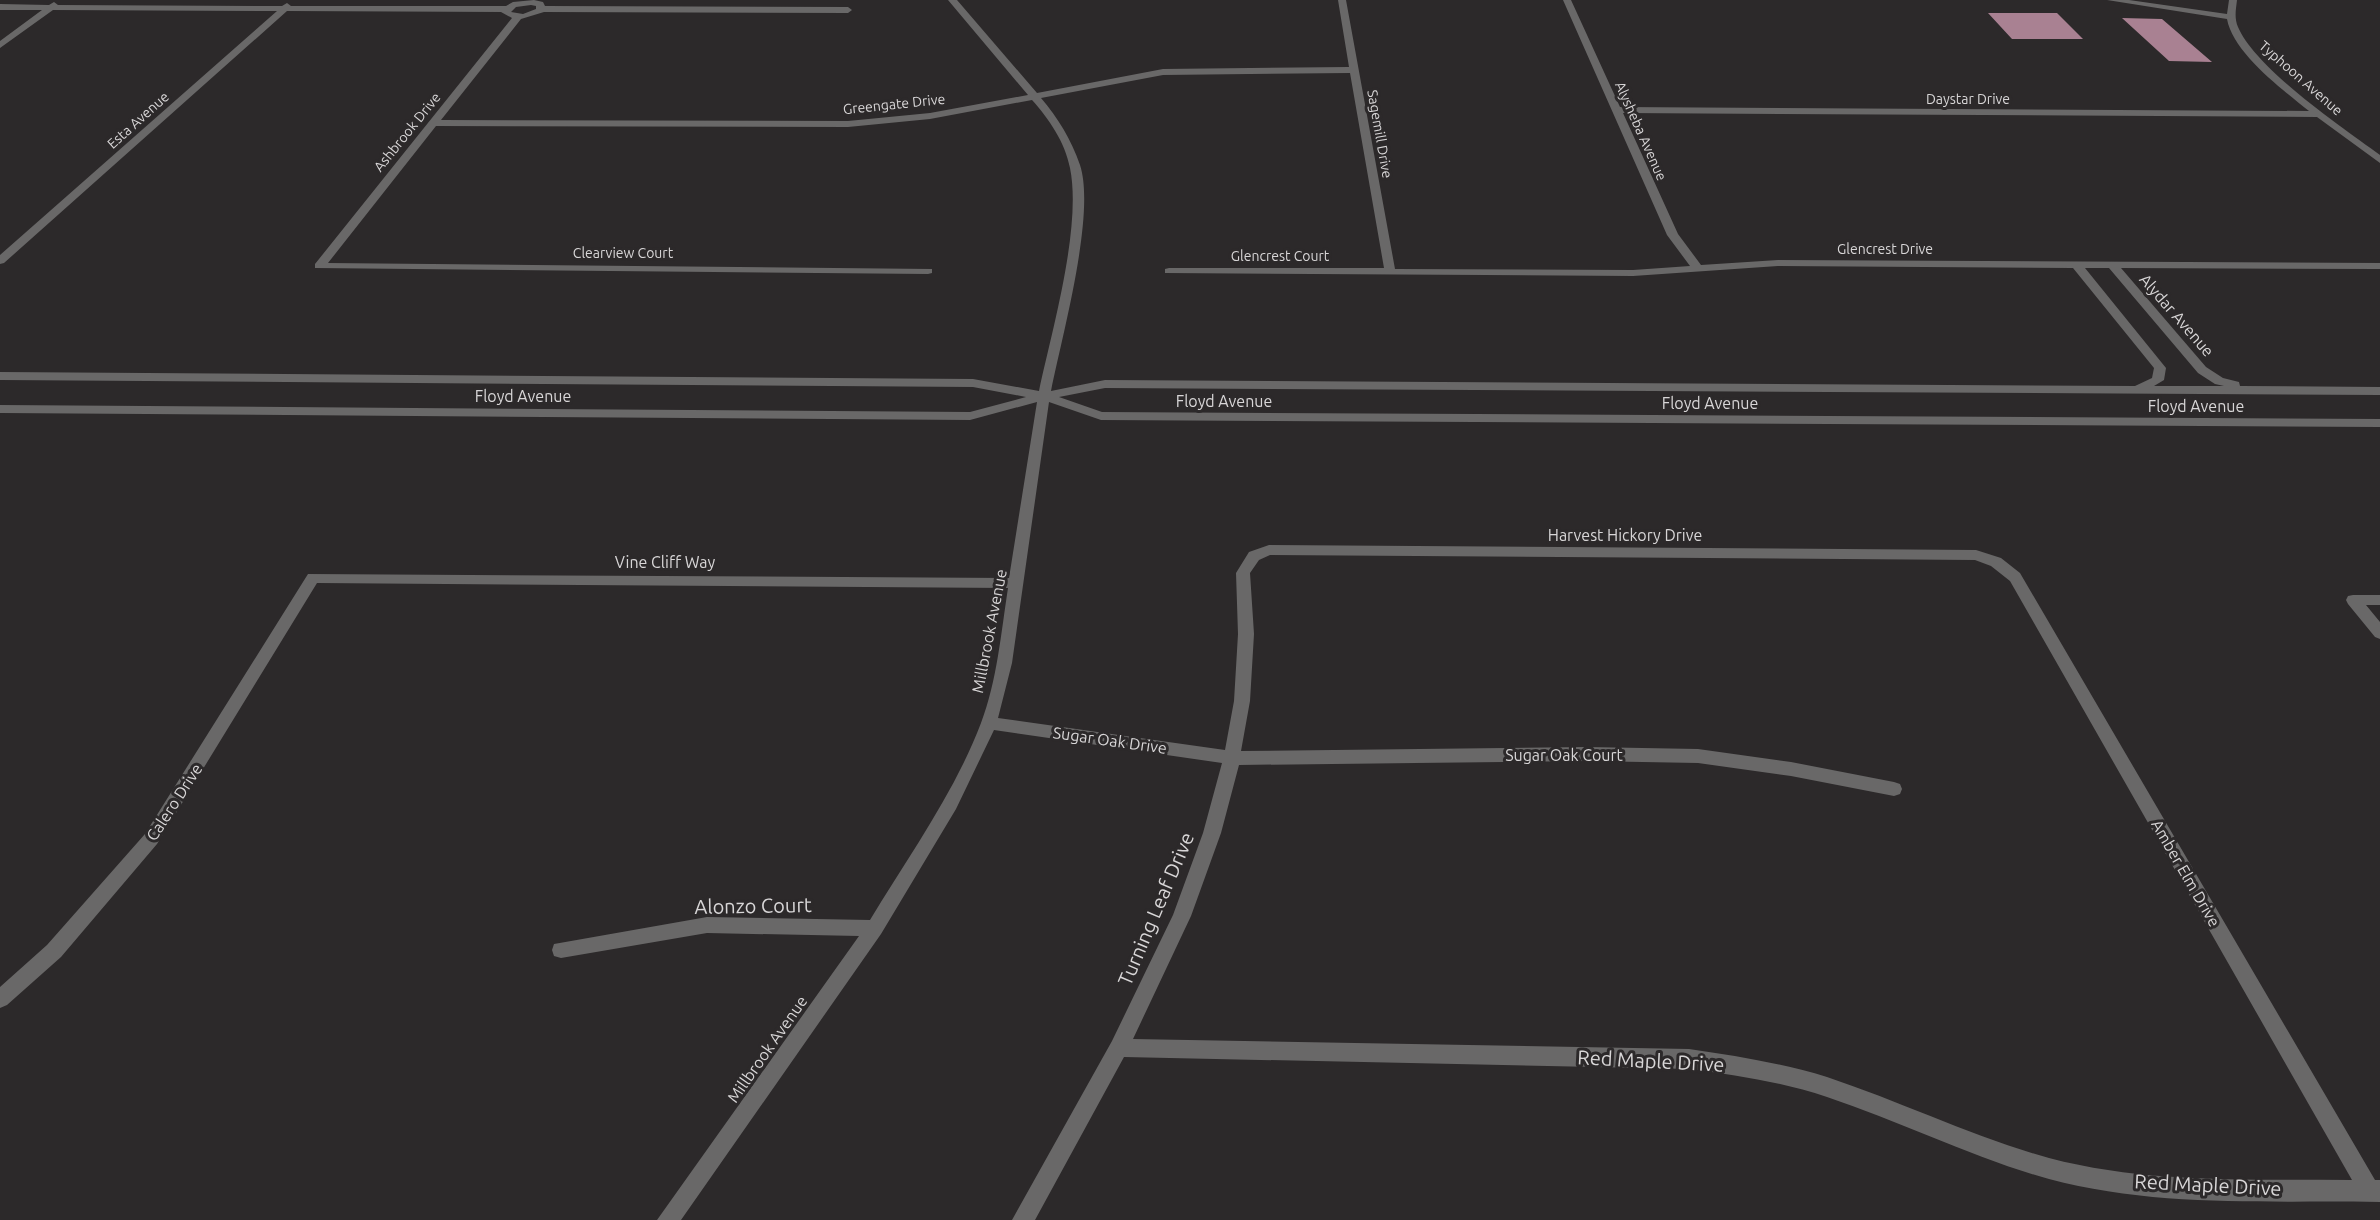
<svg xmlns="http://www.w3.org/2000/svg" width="2380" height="1220" font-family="Ubuntu,sans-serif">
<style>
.building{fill:#a98192}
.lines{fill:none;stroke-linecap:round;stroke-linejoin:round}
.minor{fill:#696868;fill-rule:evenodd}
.labels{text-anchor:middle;stroke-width:6;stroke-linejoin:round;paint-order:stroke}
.far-street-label{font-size:14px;fill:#d8d6d7;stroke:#2c292a}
.street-label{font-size:16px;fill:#d8d6d7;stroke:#2c292a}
.near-street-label{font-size:20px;fill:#d8d6d7;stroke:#2c292a}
</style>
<rect width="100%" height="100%" fill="#2c292a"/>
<path class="building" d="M1988,13H2057L2083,39H2012Z
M2122,18L2162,19L2212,62L2169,61Z"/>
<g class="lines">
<path class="minor" d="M534,0L543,2L545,6L848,7L852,10L848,13L544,12L521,19L441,120L848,121L930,113L1028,95L948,0H957L1037,93L1163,69L1349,67L1338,0H1346L1395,269L1633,270L1690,266L1667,235L1563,0H1571L1620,107L2309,111C2283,90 2233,53 2227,19L2107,0H2129L2227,14L2229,0H2237C2236,9 2234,18 2238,27C2256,69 2342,127 2380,155V163L2317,117L1623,113L1678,234L1701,265L1778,260L2380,263V269L2121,268L2206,367L2223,378L2239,382L2240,386L2380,387V395L1105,388L1059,397L1102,412L2380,419V427L1101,420L1049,402L1012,663L998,718L1225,750L1234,701L1238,634L1236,573L1249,552L1269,545L1976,550L2001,558L2020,573L2375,1180H2380V1202C2270,1200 2157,1208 2049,1179C1973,1158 1902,1122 1827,1097C1782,1082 1736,1075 1689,1069L1124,1057L1035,1220H1012L1112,1041L1173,915L1203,833L1222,763L994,730L956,809L881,934L681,1220H657L859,936L707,933L561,958L554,956L552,950L554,944L707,917L870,920C908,857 955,792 981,723C997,681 1001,633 1008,588L317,583L157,844L61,957L7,1005L0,1008V987L47,945L145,834L308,574L1009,578L1037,402L970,420L0,413V405L970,412L1026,397L973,387L0,380V372L973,379L1039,391C1052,330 1082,227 1070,168C1065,142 1049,119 1032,100L930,119L848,127L436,126L328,263L932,269V273L928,274L315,268V264L512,18L501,12L287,11L4,263L0,264V255L277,11L53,10L0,48V41L42,10H0V4L49,5L54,2L58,5L282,6L287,3L291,6H506L513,2ZM531,5L536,6V9L523,14L511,12L516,7ZM1350,73L1384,268H1169L1165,269V273L1633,276L1778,266L2073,268L2154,368L2152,378L2135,386L1105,380L1051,391C1062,336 1096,214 1080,165C1071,139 1058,118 1041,98L1163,75ZM2085,268H2109L2198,373L2215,384L2224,386H2154L2164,380L2166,368ZM1270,555L1975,560L1991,566L2010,581L2352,1180C2250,1179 2148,1184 2049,1158C1973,1137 1902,1102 1827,1077C1782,1063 1736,1056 1689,1049L1133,1039L1191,916L1221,833L1239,765L1587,761L1698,763L1791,776L1894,796L1900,794L1902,789L1900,784L1894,782L1791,762L1698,749L1587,747L1241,751L1250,701L1254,634L1250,573L1259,560Z
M2353,595H2380V605H2366L2380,622V639L2375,637L2348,604L2346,600L2348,596Z"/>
</g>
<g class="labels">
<g class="far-street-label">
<text transform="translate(2301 78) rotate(41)" y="5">Typhoon Avenue</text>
<text x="1968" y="104">Daystar Drive</text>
<text transform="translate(894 104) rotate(-6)" y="5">Greengate Drive</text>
<text transform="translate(138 120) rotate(-42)" y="5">Esta Avenue</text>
<text transform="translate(1641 131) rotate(66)" y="5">Alysheba Avenue</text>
<text transform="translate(407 132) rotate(-51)" y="5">Ashbrook Drive</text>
<text transform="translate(1380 134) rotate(80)" y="5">Sagemill Drive</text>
<text x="1885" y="254">Glencrest Drive</text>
<text x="623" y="258">Clearview Court</text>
<text x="1280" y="261">Glencrest Court</text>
</g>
<g class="street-label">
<text transform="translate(2177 315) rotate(49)" y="6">Alydar Avenue</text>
<text x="523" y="402">Floyd Avenue</text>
<text x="1224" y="407">Floyd Avenue</text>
<text x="1710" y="409">Floyd Avenue</text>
<text x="2196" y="412">Floyd Avenue</text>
<text x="1625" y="541">Harvest Hickory Drive</text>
<text x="665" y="568">Vine Cliff Way</text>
<text transform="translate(989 631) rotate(-79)" y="6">Millbrook Avenue</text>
<text transform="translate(1110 740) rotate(8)" y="6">Sugar Oak Drive</text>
<text x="1564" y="761">Sugar Oak Court</text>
<text transform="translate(174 802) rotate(-57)" y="6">Calero Drive</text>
<text transform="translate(2186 873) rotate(60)" y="6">Amber Elm Drive</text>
<text transform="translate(767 1049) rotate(-55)" y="6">Millbrook Avenue</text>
</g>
<g class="near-street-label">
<text transform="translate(753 906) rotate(-1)" y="7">Alonzo Court</text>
<text transform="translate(1156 909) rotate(-67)" y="7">Turning Leaf Drive</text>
<text transform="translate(1651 1061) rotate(3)" y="7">Red Maple Drive</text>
<text transform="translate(2208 1185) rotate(3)" y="7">Red Maple Drive</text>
</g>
</g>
</svg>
